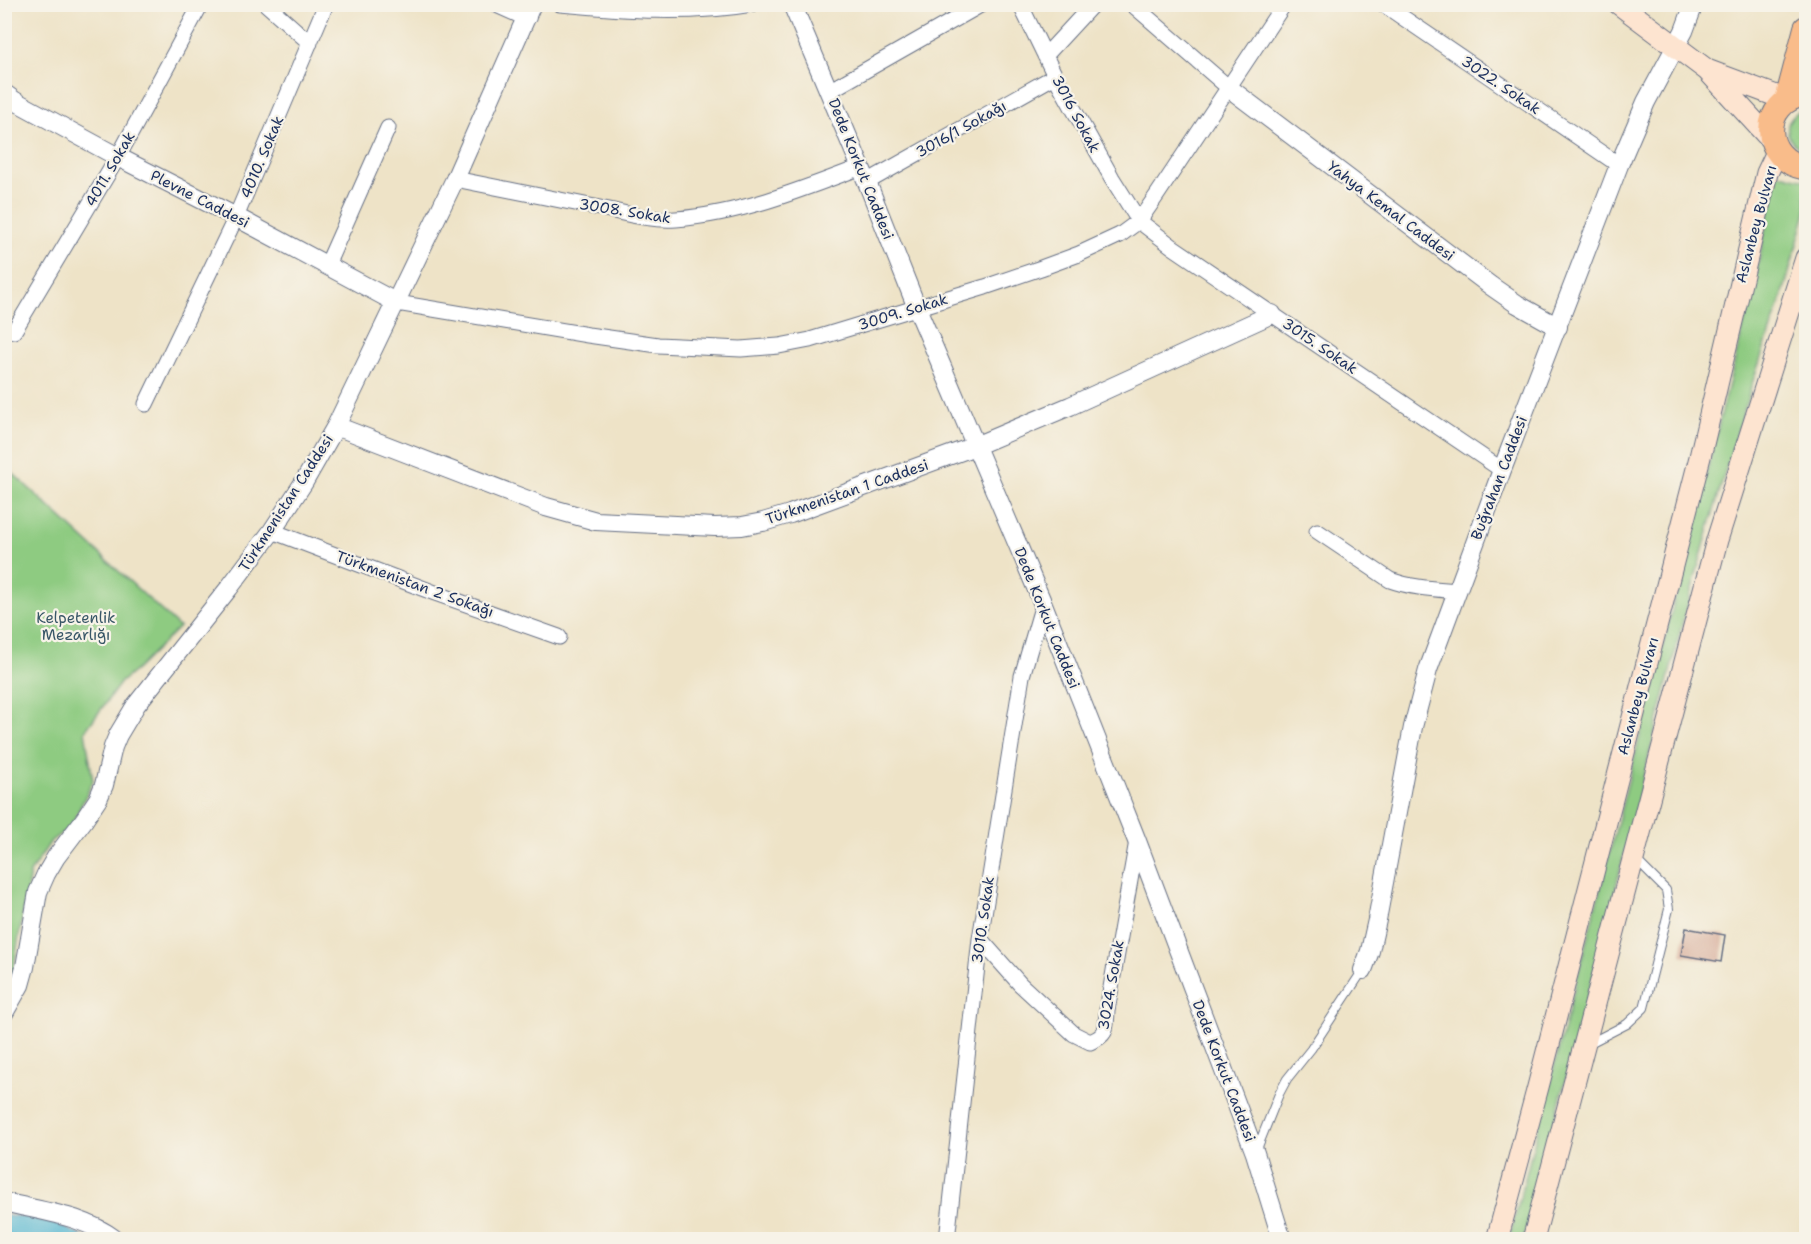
<svg xmlns="http://www.w3.org/2000/svg" width="1811" height="1244" font-family="'Shantell Sans',sans-serif">
<style>
.green{fill:#8ecb81;stroke:#547d70;stroke-width:1.5}
.water{fill:#53b6d1;stroke:#377298;stroke-width:1.5}
.building{fill:#cf9b86}
.lines{fill:none;stroke-linecap:round;stroke-linejoin:round}
.service-casing{stroke:#656e83;stroke-width:10}
.minor-casing{stroke:#656e83;stroke-width:17}
.tertiary-casing{stroke:#656e83;stroke-width:20}
.secondary-casing{stroke:#656e83;stroke-width:23}
.trunk-casing{stroke:#656e83;stroke-width:26}
.service{stroke:#fff;stroke-width:8}
.minor{stroke:#fff;stroke-width:15}
.tertiary{stroke:#fff;stroke-width:18}
.secondary{stroke:#fde4d0;stroke-width:21}
.trunk{stroke:#f9bc8a;stroke-width:24}
.labels{text-anchor:middle;stroke-width:4.5;stroke-linejoin:round;paint-order:stroke}
.street-label{font-size:15px;fill:#1b2f5e;stroke:#f7f3e8}
.park-label{font-size:15px;fill:#385667;stroke:#f7f3e8}
</style>
<rect width="100%" height="100%" fill="#f7f3e8"/>
<filter id="ink" filterUnits="userSpaceOnUse"><feTurbulence type="fractalNoise" baseFrequency=".0167" numOctaves="2"/><feDisplacementMap in="SourceGraphic" scale="12" xChannelSelector="R" yChannelSelector="G"/><feConvolveMatrix kernelMatrix="1 2 1 2 8 2 1 2 1" color-interpolation-filters="sRGB"/></filter>
<filter id="wash" filterUnits="userSpaceOnUse"><feTurbulence type="fractalNoise" baseFrequency=".008" numOctaves="4" result="noise"/><feDisplacementMap in="SourceGraphic" scale="24" xChannelSelector="R" yChannelSelector="G"/><feGaussianBlur stdDeviation="1.35" result="paint"/><feColorMatrix in="noise" values="0 0 0 0 0 0 0 0 0 0 0 0 0 0 0 0 0 1.4 0 .05"/><feComposite in="paint" operator="in"/></filter>
<g filter="url(#wash)">
<rect width="100%" height="100%" fill="#eee3c7"/>
<path class="green" d="M1806,109V150C1782,144 1781,114 1806,109Z
M1777,173L1806,180V213L1782,297L1753,381L1724,475L1682,624L1599,954L1523,1239L1509,1240L1647,709L1735,360L1753,289Z
M5,466L179,627L137,669L121,682L85,731L93,781L71,826L51,841L30,873L12,977L5,992Z"/>
<path class="water" d="M4,1215C39,1217 57,1222 87,1239H5Z"/>
<g id="blocks">
<path class="building" d="M1686,928L1725,935L1721,962L1681,955Z"/>
</g>
</g>
<g filter="url(#ink)">
<use href="#blocks" fill-opacity="0" stroke="#656e83" stroke-width="1.5"/>
<g class="lines">
<g class="service-casing">
<path id="service" d="M1588,1044L1627,1024L1644,1008L1669,909L1666,890L1635,859
M1257,1149L1279,1094L1287,1079L1311,1049L1363,970"/>
</g>
<g class="minor-casing">
<path id="minor" d="M266,4L310,43
M560,4C625,10 688,15 752,4
M1020,4L1055,76L1112,178L1139,221L1173,247L1502,470
M1132,4L1229,88
M1383,4L1619,165
M1045,56L1093,4
M829,91L982,4
M455,179C502,188 548,198 595,207C621,212 649,221 676,219C740,214 801,190 861,167
M867,182L1055,76
M327,265L388,128
M397,303L588,335L658,345L741,349L779,346L810,340L985,287L1041,268L1079,254L1120,235L1139,221L1157,195L1284,4
M14,331L118,157L201,4
M146,404L236,217L326,4
M272,531L435,593L559,637
M1317,531L1390,580C1412,588 1434,589 1457,591
M980,939L1020,984L1074,1034L1090,1042C1108,1035 1106,1028 1107,1010L1137,841
M947,1240L980,939L1022,676L1043,604"/>
</g>
<g class="tertiary-casing">
<path id="tertiary" d="M498,4L527,17
M792,4L867,182L917,308L1043,604L1137,841L1255,1153L1282,1240
M1229,88L1491,286L1517,304L1558,327
M4,93L15,101L118,157L236,217L397,303
M336,426L546,507L596,521L715,527L742,526L763,522L790,514L975,446L1070,406L1272,314
M1363,970L1370,951L1377,920L1413,727L1428,670L1502,470L1619,165L1646,102L1684,31L1694,4
M4,1013L20,985L25,967L38,892L46,874L56,857L84,820L98,799L104,785L113,747L118,735L136,705L229,588L272,531L304,482L336,426L455,179L532,4
M4,1202C43,1212 83,1215 116,1240"/>
</g>
<g class="secondary-casing">
<path id="secondary" d="M1619,4L1707,70
M1772,141L1707,70L1787,100
M1497,1240L1538,1087L1700,457L1767,173L1777,152
M1533,1240L1717,540L1806,258"/>
</g>
<g class="trunk-casing">
<path id="trunk" d="M1806,94C1759,101 1760,160 1806,168
M1787,100L1806,28"/>
</g>
<use href="#service" class="service"/>
<use href="#minor" class="minor"/>
<use href="#tertiary" class="tertiary"/>
<use href="#secondary" class="secondary"/>
<use href="#trunk" class="trunk"/>
</g>
</g>
<g class="labels">
<g class="street-label">
<text transform="translate(1501 85) rotate(34)" y="5">3022. Sokak</text>
<text transform="translate(1076 114) rotate(62)" y="5">3016 Sokak</text>
<text transform="translate(961 129) rotate(-29)" y="5">3016/1 Sokağı</text>
<text transform="translate(262 157) rotate(-67)" y="5">4010. Sokak</text>
<text transform="translate(110 169) rotate(-60)" y="5">4011. Sokak</text>
<text transform="translate(861 169) rotate(68)" y="5">Dede Korkut Caddesi</text>
<text transform="translate(200 199) rotate(27)" y="5">Plevne Caddesi</text>
<text transform="translate(625 211) rotate(9)" y="5">3008. Sokak</text>
<text transform="translate(1391 211) rotate(37)" y="5">Yahya Kemal Caddesi</text>
<text transform="translate(1756 224) rotate(-75)" y="5">Aslanbey Bulvarı</text>
<text transform="translate(903 312) rotate(-17)" y="5">3009. Sokak</text>
<text transform="translate(1320 346) rotate(34)" y="5">3015. Sokak</text>
<text transform="translate(1499 478) rotate(-69)" y="5">Buğrahan Caddesi</text>
<text transform="translate(847 492) rotate(-19)" y="5">Türkmenistan 1 Caddesi</text>
<text transform="translate(286 503) rotate(-57)" y="5">Türkmenistan Caddesi</text>
<text transform="translate(415 584) rotate(20)" y="5">Türkmenistan 2 Sokağı</text>
<text transform="translate(1047 618) rotate(68)" y="5">Dede Korkut Caddesi</text>
<text transform="translate(1638 696) rotate(-75)" y="5">Aslanbey Bulvarı</text>
<text transform="translate(983 920) rotate(-82)" y="5">3010. Sokak</text>
<text transform="translate(1111 985) rotate(-80)" y="5">3024. Sokak</text>
<text transform="translate(1224 1071) rotate(69)" y="5">Dede Korkut Caddesi</text>
</g>
<g class="park-label">
<text x="76" y="623">Kelpetenlik<tspan x="76" dy="17">Mezarlığı</tspan></text>
</g>
</g>
<rect width="1811" height="1244" fill="none" stroke="#f7f3e8" stroke-width="24"/>
</svg>
